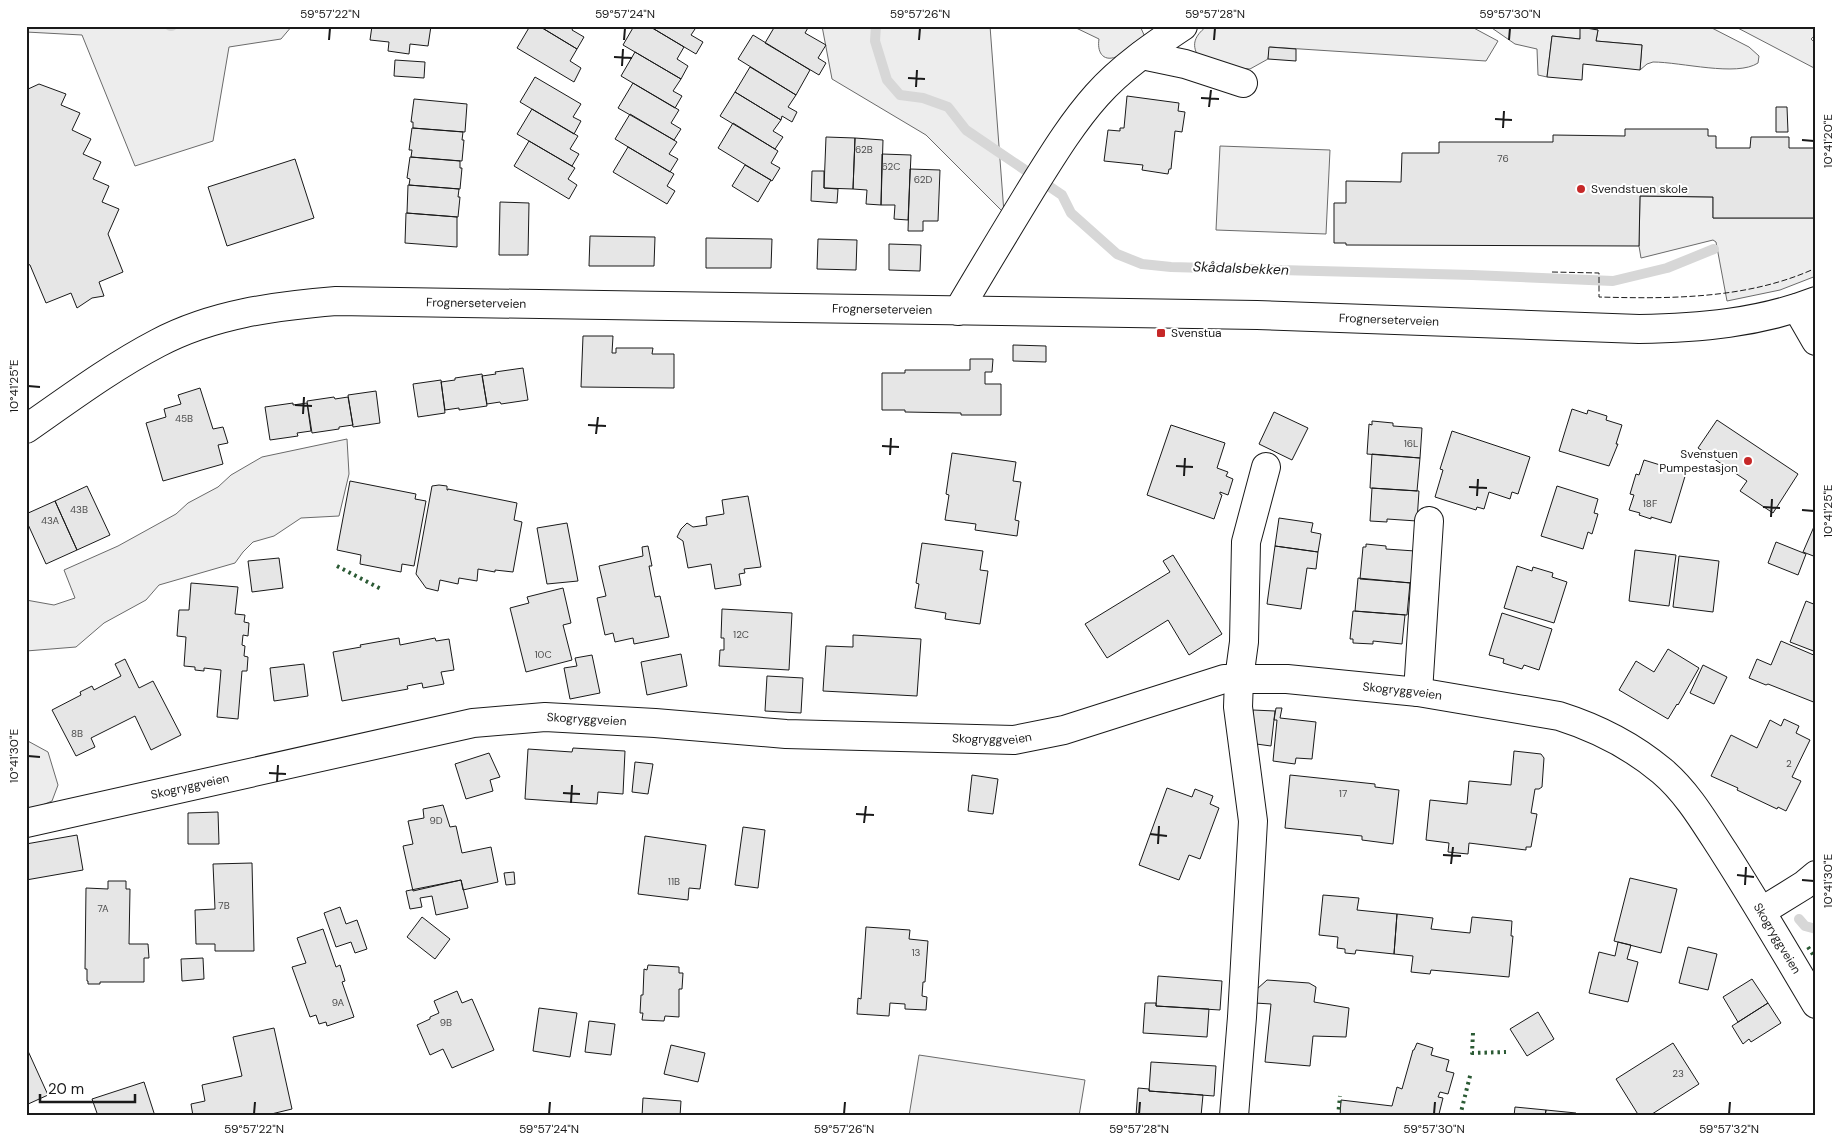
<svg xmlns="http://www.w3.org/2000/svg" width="1842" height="1142" font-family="'DM Sans',sans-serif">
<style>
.green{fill:#ededed;stroke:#6a6a6a}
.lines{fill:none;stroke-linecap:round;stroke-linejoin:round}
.stream{stroke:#d7d7d7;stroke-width:10}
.building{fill:#e6e6e6;stroke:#1a1a1a}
.minor-casing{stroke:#1a1a1a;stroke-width:30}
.major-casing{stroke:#1a1a1a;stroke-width:30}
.minor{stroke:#fff;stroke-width:28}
.major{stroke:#fff;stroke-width:28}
.hedge{stroke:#2b5a34;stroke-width:4;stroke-dasharray:2.5 4;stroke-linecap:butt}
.fence{stroke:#1a1a1a;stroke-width:1;stroke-dasharray:6 2.5;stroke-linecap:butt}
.ticks{fill:none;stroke:#1a1a1a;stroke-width:2}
.poi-dot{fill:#c62828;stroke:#fff;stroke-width:2}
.labels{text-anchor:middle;stroke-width:4;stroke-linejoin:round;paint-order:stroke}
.number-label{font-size:10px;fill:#4d4d4d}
.poi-label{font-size:12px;fill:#1a1a1a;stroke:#fff;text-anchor:start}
.street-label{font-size:12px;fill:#1a1a1a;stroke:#fff}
.water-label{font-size:14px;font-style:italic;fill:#1a1a1a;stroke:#fff}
.neatline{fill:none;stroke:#1a1a1a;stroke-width:2}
.ticks-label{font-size:12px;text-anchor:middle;fill:#1a1a1a}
</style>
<rect width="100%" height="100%" fill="#fff"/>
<path class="green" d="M26,26H292L281,39L229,47L213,141L135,166L82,35L26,32Z
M822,26H990L1004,213L926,135L832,79Z
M1072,26H1140L1145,37C1138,42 1124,54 1116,57C1102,62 1097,51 1099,39Z
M1207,26H1470L1498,41L1486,61L1270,47L1268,59L1250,69L1239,68L1197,54C1191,42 1197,34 1207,26Z
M1489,26H1708L1749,47L1759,56L1758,63C1737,77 1681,62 1653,62L1647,64L1640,70L1642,45L1596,41L1598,30L1581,28L1580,39L1552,36L1547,77L1538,75L1537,49L1515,44Z
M1734,26L1816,27V34L1811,39L1816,44V69Z
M1220,146L1330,150L1326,234L1216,230Z
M1640,196L1713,197V218H1816V276L1780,290L1727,301L1716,242L1713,240L1641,258L1639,246Z
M347,439L349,474L339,516L301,518L274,536L253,542L243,552L235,563L159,585L146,600L104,623L76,647L26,651V600L54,605L75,598L64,570L118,546L176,514L188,503L218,487L231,475L262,457Z
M26,740L48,752L58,785L52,801L26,812Z
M919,1055L1085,1080L1079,1116H909Z"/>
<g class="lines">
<path class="stream" d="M170,26H172
M876,26L875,41L887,80L900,95L923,98L948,107L966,130L1062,195L1071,213L1117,254L1142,264L1171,267L1472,275L1613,281L1667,268L1714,249
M1799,919L1805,926L1816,929"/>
</g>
<path class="building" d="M372,26H431L428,46L410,44L409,54L388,51L389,42L370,40Z
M530,26H539L577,49L570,61L581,68L574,82L517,48Z
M539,26H574L572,30L584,37L577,49Z
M634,26H649L684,47L677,59L688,66L681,79L623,45Z
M649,26H697L691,35L703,42L696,54Z
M775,26H809L805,33L826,45L818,58L826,63L819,75L765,43Z
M1580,27L1598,30L1596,41L1642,45L1640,70L1583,64L1582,80L1547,77L1552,36L1580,39Z
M753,35L810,70L796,95L738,59Z
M1269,47L1296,49V61L1268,59Z
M635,52L681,79L673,91L682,96L675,108L621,76Z
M395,60L425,62L424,78L394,76Z
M750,67L796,95L788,107L797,112L792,122L782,116L781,120L735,92Z
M535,77L581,104L573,117L581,121L574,134L520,102Z
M633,83L679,110L671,123L681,129L674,140L618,108Z
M39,84L66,94L61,105L80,113L72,130L91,139L83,154L101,162L93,179L109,186L102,202L119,209L108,234L123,272L99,282L104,296L92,298L77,308L71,293L46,303L30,265L26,263V90Z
M735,92L781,120L773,131L783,137L775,149L720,116Z
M1127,96L1179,103L1178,111L1185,112L1182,132L1175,131L1171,169H1169L1168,174L1142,170L1143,165L1104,161L1108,130L1120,131V128H1124Z
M414,99L467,104L465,132L413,128V122H411Z
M1776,107H1787L1788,132H1776Z
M532,109L578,136L570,149L579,154L572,166L517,134Z
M630,114L677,142L669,154L678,159L670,172L615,139Z
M733,123L778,151L771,163L780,168L772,181L718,148Z
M412,128L463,132L462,140H464L462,161L411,157L412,150H409Z
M1625,129H1708V136H1716V148H1750L1751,137H1789V148H1816V218H1713V197L1640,196L1639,246L1346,245V243H1334V203H1346V181L1401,182L1402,153H1439V142H1553V135L1625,136Z
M826,137L855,138L853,189L824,188Z
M855,138L883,140L881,205L866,204L867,190L853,189Z
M529,141L575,168L568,179L577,185L569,199L514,166Z
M628,147L674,174L667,186L675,191L667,204L613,172Z
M882,154L911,155L908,220L894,219L895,205H881Z
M410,157L460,161V168H462L460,189L409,185L410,179L407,178Z
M295,159L314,218L227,246L208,187Z
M745,165L771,180L758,202L732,186Z
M910,169L940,170L938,221H923V231H908Z
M812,171H824V188L838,189L837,203L811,201Z
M408,185L459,189L458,197H460L458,217L407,213Z
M500,202L529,203L528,255H499Z
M406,213L457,217V247L405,243Z
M590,236L655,237L654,266H589Z
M706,238L772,239L771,268H706Z
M818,239L857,240L856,270L817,269Z
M889,244L921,245L920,271L889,270Z
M583,336H613L612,353H616V348H653L652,354H674V388L581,387Z
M1013,345L1046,346V362L1013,361Z
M970,359H993L992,372H985V384H1001V415H961V413L905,412V410H882V373H905V370H970Z
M523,368L528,400L501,404L500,402L487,404L482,376L496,374L495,372Z
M482,374L487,406L459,410V408L445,410L441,382L455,380V378Z
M441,380L445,413L418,417L413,384Z
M200,388L213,429L223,427L228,443L218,445L223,464L163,481L146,423L166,417L164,409L181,404L178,395Z
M376,391L380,423L353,427L348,395Z
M334,397L335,399L348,397L353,425L339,427V429L312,433L307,401Z
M293,403V405L307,403L311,431L297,433L298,436L270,440L265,407Z
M1572,409L1587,414L1588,410L1607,416L1606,420L1622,425L1616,444H1618L1609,466L1559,451Z
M1274,412L1308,428L1292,460L1259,444Z
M1717,420L1798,474L1773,513L1740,491L1747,481L1698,448Z
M1372,421L1393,423V426L1422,428L1420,458L1367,454L1369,424L1372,425Z
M1171,425L1225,443L1217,468L1228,472L1226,476L1233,479L1228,495L1220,492V494L1222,495L1214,519L1147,495Z
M1452,431L1530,457L1518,494L1512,492L1510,499L1489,492L1484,509L1477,507L1476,510L1435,497L1443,470L1440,469Z
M952,453L1016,462L1013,481L1021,482L1015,520L1019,521L1017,536L975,530L976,524L945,520L949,495L946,494Z
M1372,454L1420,458L1417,491L1370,488Z
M1644,460L1686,473L1671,523L1651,517V519L1639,515L1640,513L1629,510L1634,495L1630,494L1636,474L1639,475Z
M350,481L416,494L415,499L426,501L414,566L402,564L401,572L360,564L361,555L337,550Z
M439,485L447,486V490H448V489L517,503L514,520L522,522L513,572L495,570V572L478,569L477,581L459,578L458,584L440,580L438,591L426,588L416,574L432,486Z
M87,486L110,535L77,550L55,501Z
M1557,486L1598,499L1594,513L1598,514L1592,534L1588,532L1583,549L1541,536Z
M1372,488L1419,491L1417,521L1387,519V522L1370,521Z
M748,496L761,567L744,569L745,573L739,574L741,585L715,589L711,564L688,568L683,541L677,537L681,529L687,523L693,527L707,525L706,517L724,514L722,500Z
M55,501L77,550L46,564L26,520V514Z
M1279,518L1313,523L1311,532L1321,534L1318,552L1275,546Z
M1816,522V557L1803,552Z
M567,523L578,581L547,584L537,528Z
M1776,542L1806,554L1798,575L1768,563Z
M922,543L983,551L980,570L988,571L980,624L945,619L946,613L915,608L919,584L916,583Z
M1366,544L1386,546V549L1415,551L1413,583L1360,579L1363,547H1366Z
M648,546L652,566H649L655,597L660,596L669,637L634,644L633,638L615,642L613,633L605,635L597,598L606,596L599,566L643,556L642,547Z
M1275,546L1318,552L1316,569L1307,568L1301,609L1267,604Z
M1635,550L1676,555L1669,606L1629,601Z
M1173,555L1222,634L1189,655L1168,620L1107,658L1085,624L1170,572L1163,561Z
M1679,556L1719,561L1713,612L1673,607Z
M279,558L283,588L252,592L248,561Z
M1517,566L1532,571L1533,567L1553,573L1552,577L1567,582L1554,623L1504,608Z
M1358,578L1410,583L1407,615L1355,611Z
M191,583L238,587L235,614L245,615L244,622L249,623L248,636L243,635L242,645L245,646L244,656L248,657L247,671H242L238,719L217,717L221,670L204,668V671L195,670V667L184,666L186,637L177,636L179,610H189Z
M563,588L571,623L563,625L572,660L526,672L510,608L529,603L527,597Z
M1806,601L1816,605V652L1790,642Z
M722,609L792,613L789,670L719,666L720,650H724V638H721Z
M1353,611L1405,615L1402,644L1373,641V644L1353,643V639H1350Z
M1502,613L1552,629L1539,670L1524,665L1522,669L1503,663L1504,659L1489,655Z
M853,635L921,639L917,696L823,691L826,646L853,647Z
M399,638L400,645L435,638L436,641L449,639L454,670L441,672L444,684L423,688L422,683L407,686L408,689L342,701L333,652L361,647L360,645Z
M1781,641L1816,656V703L1768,684L1766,685L1749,678L1757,659L1771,665Z
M1668,649L1699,668L1678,705L1677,704L1668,719L1619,690L1636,661L1654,672Z
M681,654L687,686L647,695L641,662Z
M592,655L600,693L570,699L564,668L577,666L575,658Z
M125,659L139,688L153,681L181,735L151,750L135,716L91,738L95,747L76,756L52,710L81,695L80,692L92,686L94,690L121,676L115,664Z
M304,664L308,696L274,701L270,668Z
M1703,665L1727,677L1714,704L1690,693Z
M767,676L803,678L801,713L765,711Z
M1276,708H1282L1280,718L1316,722L1312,759L1296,758L1295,764L1273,761L1277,720H1274Z
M1253,710L1275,711L1271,746L1249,743Z
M1784,719L1799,726L1796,733L1810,740L1792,777L1801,781L1786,811L1778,807L1777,809L1737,790L1738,788L1711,776L1731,735L1757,748L1770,720L1781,726Z
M573,748L625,751L623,794L598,792L597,804L525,799L528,749L572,752Z
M1514,751L1541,754L1544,758L1542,787L1539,789H1535L1531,813L1537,814L1531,847H1526V850L1469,843L1468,854L1448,852L1449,843L1426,840L1430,800L1467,804L1469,781L1511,785Z
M489,753L500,777L490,780L493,791L466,799L455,764Z
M635,762L653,764L648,794L632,792Z
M972,775L998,779L993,814L968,811Z
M1290,775L1375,784V787L1399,790L1393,844L1362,840V836L1285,828Z
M1167,788L1192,797L1195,789L1213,796L1210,804L1219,808L1200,859L1189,855L1179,880L1139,865Z
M443,805L450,827L456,826L462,853L491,847L498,882L463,890L461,880L413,891L403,846L413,844L408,821L424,818L423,809Z
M218,812L219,844H188V813Z
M743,827L765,830L758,888L735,885Z
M77,835L83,870L26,880V844Z
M645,836L706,845L700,889L689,888L688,900L638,894Z
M252,863L254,951H215V944H196L195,910L215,909L213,864Z
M514,872L515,884L506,885L504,873Z
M1630,878L1677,889L1661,953L1614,941Z
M461,880L468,908L436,915L432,896L420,898L422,907L410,909L406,891Z
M108,881H126V889H130L129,944H148L149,958H144V982H100V984H88V981H87V969H85L86,888L108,889Z
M1323,895L1359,898L1357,910L1397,914L1394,954L1356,950L1355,954L1345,953V949L1337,948L1338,937L1319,935Z
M340,907L346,924L357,920L367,949L355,953L351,942L336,947L324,913Z
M1397,914L1433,918L1431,929L1470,933L1472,917L1512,921L1511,936H1513L1509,977L1431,970L1430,974L1411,972L1413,956L1394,954Z
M422,917L450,939L435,959L407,937Z
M866,927L910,930L909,939L928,941L925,982H923L922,996L927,997L926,1010L905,1009V1004L890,1003L889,1016L857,1014L858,998L861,999Z
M323,929L336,967L340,965L345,981L342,982L354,1017L327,1026L326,1022L319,1024L316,1015L310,1017L292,967L306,963L297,938Z
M1618,942L1631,945L1627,959L1638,962L1628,1002L1589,993L1599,952L1615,956Z
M1688,947L1717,954L1708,990L1679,983Z
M203,958L204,979L182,981L181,959Z
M648,965L679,967V973H683L682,989H679V1017L665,1016L664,1021L642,1020L643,1013H640L641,995H643L644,969L647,970Z
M1158,976L1222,981L1220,1010L1156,1006Z
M1752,979L1768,1003L1738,1022L1723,997Z
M1267,980L1309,983L1316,987L1314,1002L1349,1008L1346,1037L1313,1036L1310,1066L1265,1062L1271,1004L1255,1003L1257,989Z
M457,991L462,1003L472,999L494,1050L452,1068L443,1049L430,1055L417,1025L430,1019V1017L439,1013L434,1001Z
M1145,1003H1156V1006L1209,1009L1207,1037L1143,1033Z
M1768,1003L1781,1023L1751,1042L1749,1039L1743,1044L1732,1026Z
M539,1008L577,1013L570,1057L533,1051Z
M1538,1012L1554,1039L1527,1056L1510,1029Z
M589,1021L615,1024L611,1055L585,1052Z
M274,1028L292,1109L263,1116H193L191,1104L205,1101L202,1085L242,1076L233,1037Z
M1417,1043L1433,1048L1431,1055L1449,1060L1446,1071L1454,1073L1448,1094L1440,1092L1438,1097L1443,1098L1439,1114L1340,1116L1341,1100L1392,1106L1397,1087L1402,1089L1413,1050H1414Z
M1673,1043L1699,1084L1649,1116H1639L1616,1079Z
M671,1045L705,1053L698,1082L664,1074Z
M28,1051L48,1095L26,1105V1052Z
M1151,1062L1216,1066L1214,1096L1149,1091Z
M144,1082L155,1116H98L92,1099Z
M1138,1088L1149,1089V1091L1203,1095L1201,1116H1136Z
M643,1098L681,1101L680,1116H642Z
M1515,1107L1546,1110L1545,1116H1514Z
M1546,1110L1576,1113V1116H1545Z"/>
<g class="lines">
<g class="minor-casing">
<g id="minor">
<path d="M1142,55L1185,64L1243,83"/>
<path d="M1797,308L1816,341"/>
<path d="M958,311C982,270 1007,229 1032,188C1052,156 1072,123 1097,95C1121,68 1153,46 1183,26"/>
<path d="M1418,692L1429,521"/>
<path id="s1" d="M26,823L473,723L545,717L655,723L786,734L1014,740L1064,730L1224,679H1287L1418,692L1559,716C1597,728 1631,745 1662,771C1688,793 1705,823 1724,852C1756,902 1786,953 1816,1004"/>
<path d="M1762,911L1804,885L1816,875"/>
<path d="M1234,1116L1242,1017L1253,821L1238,707L1239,679L1244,642L1246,542L1266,467"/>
</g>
</g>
<g class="major-casing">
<g id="major">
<path id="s2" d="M26,429C69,399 112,367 158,343C213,314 275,306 336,301L1257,315L1639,329C1699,328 1759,323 1816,301"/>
</g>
</g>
<use href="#minor" class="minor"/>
<use href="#major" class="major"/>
<path class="hedge" d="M337,566L381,589
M1808,947L1816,959
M1473,1033L1472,1053L1506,1052
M1338,1116L1340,1096
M1460,1116L1471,1072"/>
<path class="fence" d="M1552,272L1599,273V297C1671,299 1749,299 1816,268"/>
</g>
<path class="ticks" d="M329,40L330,28M624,40L625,28M919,40L920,28M1214,40L1215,28M1509,40L1510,28M614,57L632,58M622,66L623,49M908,78L925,79M916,87L917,70M1201,98L1219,99M1209,107L1211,90M1495,119L1512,120M1503,128L1504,111M1802,140L1814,141M28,386L40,387M295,405L312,406M303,414L304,397M588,425L606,426M596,434L598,417M882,446L899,447M890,455L891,438M1176,466L1193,467M1184,476L1185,458M1469,487L1487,488M1477,496L1478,479M1763,507L1780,508M1802,510L1814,511M1771,517L1772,499M28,756L40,757M269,773L286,774M277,782L278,765M563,793L580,794M571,803L572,785M856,814L874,815M864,823L866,806M1150,834L1167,836M1158,844L1159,826M1443,855L1461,856M1451,864L1453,847M1737,875L1754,877M1802,880L1814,881M1745,885L1746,867M254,1114L255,1102M549,1114L550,1102M844,1114L845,1102M1139,1114L1140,1102M1434,1114L1435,1102M1729,1114L1730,1102"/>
<g class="poi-dot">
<circle cx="1581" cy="189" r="5"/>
<rect x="1156" y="328" width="10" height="10" rx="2.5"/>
<circle cx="1748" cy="461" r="5"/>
</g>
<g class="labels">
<g class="number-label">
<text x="864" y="153">62B</text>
<text x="1503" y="162">76</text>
<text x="891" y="170">62C</text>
<text x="923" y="183">62D</text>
<text x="184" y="422">45B</text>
<text x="1411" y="447">16L</text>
<text x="1650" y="507">18F</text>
<text x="79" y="513">43B</text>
<text x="50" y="524">43A</text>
<text x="741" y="638">12C</text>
<text x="543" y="658">10C</text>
<text x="77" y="737">8B</text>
<text x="1789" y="767">2</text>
<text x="1343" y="797">17</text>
<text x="436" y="824">9D</text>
<text x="674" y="885">11B</text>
<text x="224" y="909">7B</text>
<text x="103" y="912">7A</text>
<text x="916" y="956">13</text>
<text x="338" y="1006">9A</text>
<text x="446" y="1026">9B</text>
<text x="1678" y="1077">23</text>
</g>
<g class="poi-label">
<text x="1591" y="193">Svendstuen skole</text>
<text x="1171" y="337">Svenstua</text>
<text x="1738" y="458" text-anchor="end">Svenstuen<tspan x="1738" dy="14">Pumpestasjon</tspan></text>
</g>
<g class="street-label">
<text dy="4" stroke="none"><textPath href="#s2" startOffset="482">Frognerseterveien</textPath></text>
<text dy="4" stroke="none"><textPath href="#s2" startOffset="888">Frognerseterveien</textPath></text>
<text dy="4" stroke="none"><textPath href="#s2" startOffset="1395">Frognerseterveien</textPath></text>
<text dy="4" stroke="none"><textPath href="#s1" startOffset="1398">Skogryggveien</textPath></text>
<text dy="4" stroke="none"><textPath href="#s1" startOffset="572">Skogryggveien</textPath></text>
<text dy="4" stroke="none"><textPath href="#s1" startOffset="978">Skogryggveien</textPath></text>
<text dy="4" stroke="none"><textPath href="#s1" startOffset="168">Skogryggveien</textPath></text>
<text dy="4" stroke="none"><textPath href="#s1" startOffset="1878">Skogryggveien</textPath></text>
</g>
<g class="water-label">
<text transform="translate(1241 268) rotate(2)" y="5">Skådalsbekken</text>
</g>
</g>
<rect width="1842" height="1142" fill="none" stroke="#ffffff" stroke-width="55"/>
<path d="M40 1094v8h95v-8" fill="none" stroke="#1a1a1a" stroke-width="2.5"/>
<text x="48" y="1094" font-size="15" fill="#1a1a1a" stroke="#ffffff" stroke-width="4" paint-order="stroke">20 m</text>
<rect x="28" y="28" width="1786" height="1086" class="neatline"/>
<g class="ticks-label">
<text x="330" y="18">59°57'22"N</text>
<text x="625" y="18">59°57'24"N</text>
<text x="920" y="18">59°57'26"N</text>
<text x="1215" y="18">59°57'28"N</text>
<text x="1510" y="18">59°57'30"N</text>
<text transform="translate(1828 141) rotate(-90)" y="4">10°41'20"E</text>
<text transform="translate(14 386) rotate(-90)" y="4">10°41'25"E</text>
<text transform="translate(1828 511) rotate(-90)" y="4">10°41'25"E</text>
<text transform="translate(14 756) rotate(-90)" y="4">10°41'30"E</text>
<text transform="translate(1828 881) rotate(-90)" y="4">10°41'30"E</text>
<text x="254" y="1133">59°57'22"N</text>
<text x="549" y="1133">59°57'24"N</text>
<text x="844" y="1133">59°57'26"N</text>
<text x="1139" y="1133">59°57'28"N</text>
<text x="1434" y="1133">59°57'30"N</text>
<text x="1729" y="1133">59°57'32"N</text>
</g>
</svg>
